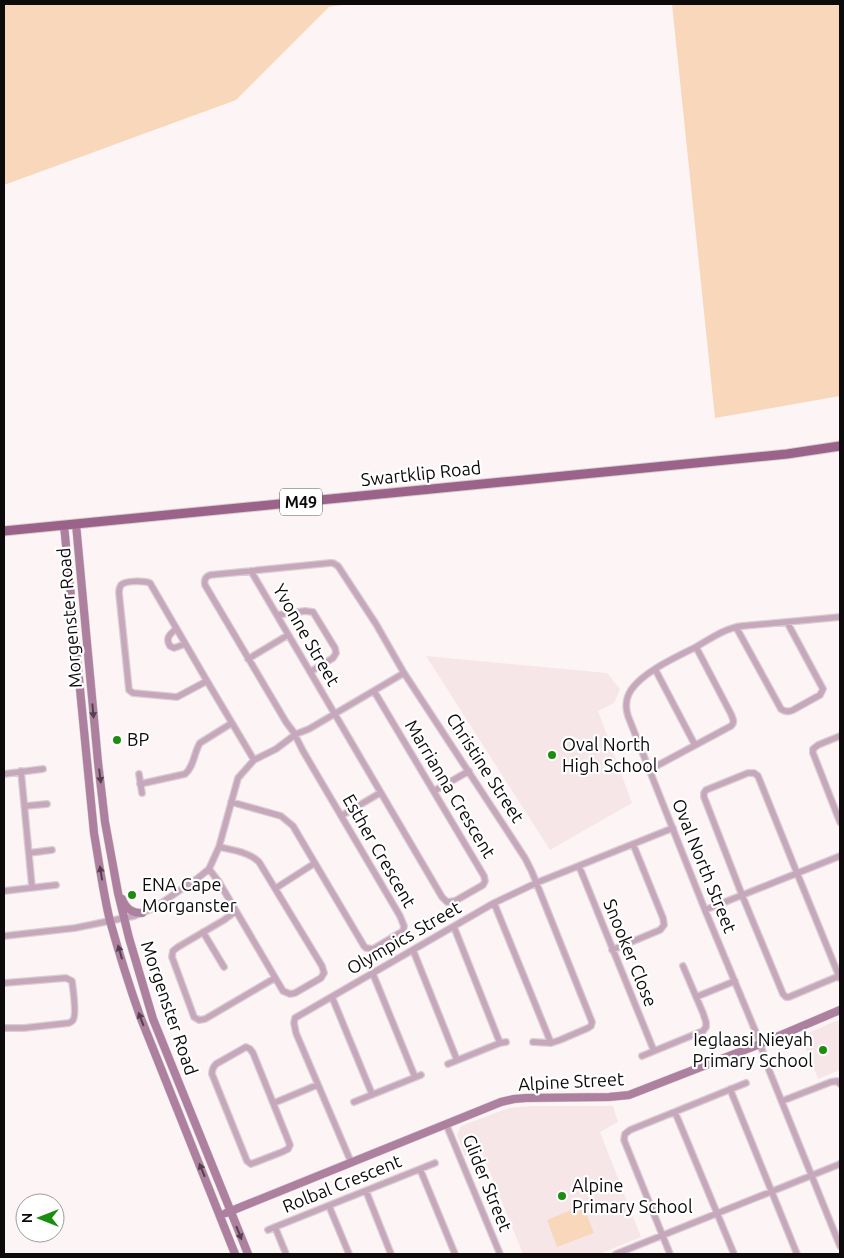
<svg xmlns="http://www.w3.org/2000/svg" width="844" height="1258" font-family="Ubuntu,sans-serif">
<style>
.built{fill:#f7e6e8}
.green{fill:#f9d7bb}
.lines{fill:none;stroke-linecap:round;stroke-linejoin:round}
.street-casing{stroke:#d7cfd0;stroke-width:8}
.secondary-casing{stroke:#d7cfd0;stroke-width:9}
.primary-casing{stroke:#d7cfd0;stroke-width:11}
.street{stroke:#c7a7bc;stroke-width:5.5}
.secondary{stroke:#ae809f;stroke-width:8}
.primary{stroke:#9b638a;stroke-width:9}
.oneway{fill:#553f4e}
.poi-dot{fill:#1d8d12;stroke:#fff;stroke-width:2}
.labels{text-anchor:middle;stroke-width:4.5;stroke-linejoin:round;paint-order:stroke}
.shield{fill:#fff;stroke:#565454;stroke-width:1}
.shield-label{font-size:16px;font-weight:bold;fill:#0d0a0b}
.street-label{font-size:18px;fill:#0d0a0b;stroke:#fff}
.poi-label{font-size:18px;fill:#0d0a0b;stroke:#fff;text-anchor:start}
</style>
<rect width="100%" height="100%" fill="#fdf4f5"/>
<path class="built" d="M426,656L607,673L620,689L614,703L598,711L632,803L550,850Z
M838,1020L840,1026V1070L818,1079L801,1036Z
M532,1106H613L618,1122L600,1132L641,1237L599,1254H523L481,1150L465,1156L457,1135L461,1126L509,1108Z"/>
<path class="green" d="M4,4H348L329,7L236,100L4,185Z
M672,4H840V396L715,418Z
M583,1205L594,1233L557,1247L547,1220Z"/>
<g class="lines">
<g class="street-casing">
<path id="street" d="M251,571L442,897L447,902L455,901L483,885L485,881L484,876L374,691
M277,615L305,611L313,612L335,648L336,653L333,658L310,672
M840,617L742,626C725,628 710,639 696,647C676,657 643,672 631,690C626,698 625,707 628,716L705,910L757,1035L769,1070L840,1246
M736,627L781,709C785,712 789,712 793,710L820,695L823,689L787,622
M176,629C170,634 165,638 170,646L174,648L185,644
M248,659L288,635
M655,669L695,745
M207,681L150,583C144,581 126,580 121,585C119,588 119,590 119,593L129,690L133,693L177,697L207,681L254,760
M295,734L286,722L205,585C204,580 205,577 210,575L330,563H333L338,566L376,624L404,673L525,858L532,872L592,1022L591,1026L588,1028L560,1040L551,1043L533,1042
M296,734L309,729L404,673
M840,736L818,745L813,749V753L840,822
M649,770L731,726C735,722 733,719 731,714L696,647
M21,771L32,887
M4,774L43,769
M139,774L142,793
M140,784L185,774C194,767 194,752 200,743L232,723
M434,791L469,771
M231,802L281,816L293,826L364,946L366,948L373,949L403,931L404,926L400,916L303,751L297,739
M25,806L47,804
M341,816L380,793
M29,853L52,850
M579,866L654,1051
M209,869L219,882L283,991L290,994L295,993L321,978L324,973L322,966L259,862C249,852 232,850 219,847
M276,888L315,863
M4,891L56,885
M494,903L551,1043
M705,910L840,856
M236,911L224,920L178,947L173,951L172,957L194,1017L199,1020L205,1019L275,978
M454,927L500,1043
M203,932L224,967
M4,936L75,928L134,916L154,908L198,878L209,869L219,847L238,778L254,760L276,749L292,737
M413,950L457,1060
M612,950L660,930L664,925L663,918L633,844
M373,974L415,1077
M839,976L789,997H786L783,994L742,895L704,797V793L706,790L748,773H754L758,776L797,873L806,895L839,976L840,978
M4,983L66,978L72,981C73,989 77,1015 73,1020C72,1022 70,1022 69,1023L24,1028H4
M332,997L372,1094
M696,997L735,981
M246,1047L250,1049L253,1053L290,1145L288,1149L282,1152L251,1164L247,1161L212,1074C212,1069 213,1067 216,1064Z
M642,1056L703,1031L706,1027V1022L703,1013L683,966
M448,1064L500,1043L506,1042
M730,1089L797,1254
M782,1101L831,1082L837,1081L840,1084
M354,1102L421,1075
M274,1103L317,1085
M675,1112L734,1254
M446,1124L500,1254
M351,1162L296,1033L294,1023L295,1018L494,903L536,883L673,828
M420,1169L455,1254
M366,1191L391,1254
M329,1206L349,1254
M268,1230L275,1227
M286,1254L275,1227L435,1163
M616,1254L840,1164
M670,1254L624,1140L625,1134L630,1130L746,1083"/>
</g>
<g class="secondary-casing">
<path id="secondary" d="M76,524L98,762L105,822L118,893L129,938L153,1019L248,1254
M64,525L94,833C99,862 103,892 110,921C119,953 129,985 140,1016L235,1254
M122,899C126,909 132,913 142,913
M226,1213L501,1102L514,1099L526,1098L609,1097L629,1095L760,1044L840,1010"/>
</g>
<g class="primary-casing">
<path id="primary" d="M4,531L787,454L840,446"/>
</g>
<use href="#street" class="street"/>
<use href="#secondary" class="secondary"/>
<use href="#primary" class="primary"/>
</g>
<defs><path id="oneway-solid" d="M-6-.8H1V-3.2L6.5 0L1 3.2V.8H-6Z" transform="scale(1.25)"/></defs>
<g class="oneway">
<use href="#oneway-solid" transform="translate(93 711) rotate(85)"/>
<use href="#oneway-solid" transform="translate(100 776) rotate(83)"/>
<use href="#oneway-solid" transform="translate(101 873) rotate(-99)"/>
<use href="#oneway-solid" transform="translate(120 952) rotate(-106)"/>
<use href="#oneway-solid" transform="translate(141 1019) rotate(-111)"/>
<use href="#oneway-solid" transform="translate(202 1170) rotate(-112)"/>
<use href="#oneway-solid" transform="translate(239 1233) rotate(68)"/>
</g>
<g class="poi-dot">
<circle cx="117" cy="740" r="5"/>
<circle cx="552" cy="755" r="5"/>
<circle cx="132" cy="895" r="5"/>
<circle cx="823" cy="1050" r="5"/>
<circle cx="562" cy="1196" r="5"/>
</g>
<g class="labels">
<rect class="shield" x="280" y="488.5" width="42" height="27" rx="4"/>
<g class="shield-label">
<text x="301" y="508">M49</text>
</g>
<g class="street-label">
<text transform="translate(421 474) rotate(-6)" y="6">Swartklip Road</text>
<text transform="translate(70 618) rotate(-95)" y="6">Morgenster Road</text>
<text transform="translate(306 635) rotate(60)" y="6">Yvonne Street</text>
<text transform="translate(485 768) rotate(57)" y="6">Christine Street</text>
<text transform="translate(450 789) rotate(59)" y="6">Marrianna Crescent</text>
<text transform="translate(379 851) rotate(60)" y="6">Esther Crescent</text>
<text transform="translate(704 866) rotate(68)" y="6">Oval North Street</text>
<text transform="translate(404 938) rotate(-30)" y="6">Olympics Street</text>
<text transform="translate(630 953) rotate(68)" y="6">Snooker Close</text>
<text transform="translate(169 1008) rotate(71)" y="6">Morgenster Road</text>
<text transform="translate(571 1082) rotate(-3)" y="6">Alpine Street</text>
<text transform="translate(487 1183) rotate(68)" y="6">Glider Street</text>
<text transform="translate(342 1184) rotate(-22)" y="6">Rolbal Crescent</text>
</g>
<g class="poi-label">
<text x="127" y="746">BP</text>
<text x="562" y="751">Oval North<tspan x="562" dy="21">High School</tspan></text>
<text x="142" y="891">ENA Cape<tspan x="142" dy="21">Morganster</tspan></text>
<text x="813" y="1046" text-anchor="end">Ieglaasi Nieyah<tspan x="813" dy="21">Primary School</tspan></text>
<text x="572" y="1192">Alpine<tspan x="572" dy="21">Primary School</tspan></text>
</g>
</g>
<rect width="844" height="1258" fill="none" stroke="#0d0a0b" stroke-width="10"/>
<g transform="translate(40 1218) rotate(270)"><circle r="24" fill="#ffffff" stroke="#9e9d9d"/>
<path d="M0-4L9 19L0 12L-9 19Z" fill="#1d8d12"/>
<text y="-8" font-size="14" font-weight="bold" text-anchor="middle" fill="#0d0a0b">N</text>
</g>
</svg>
